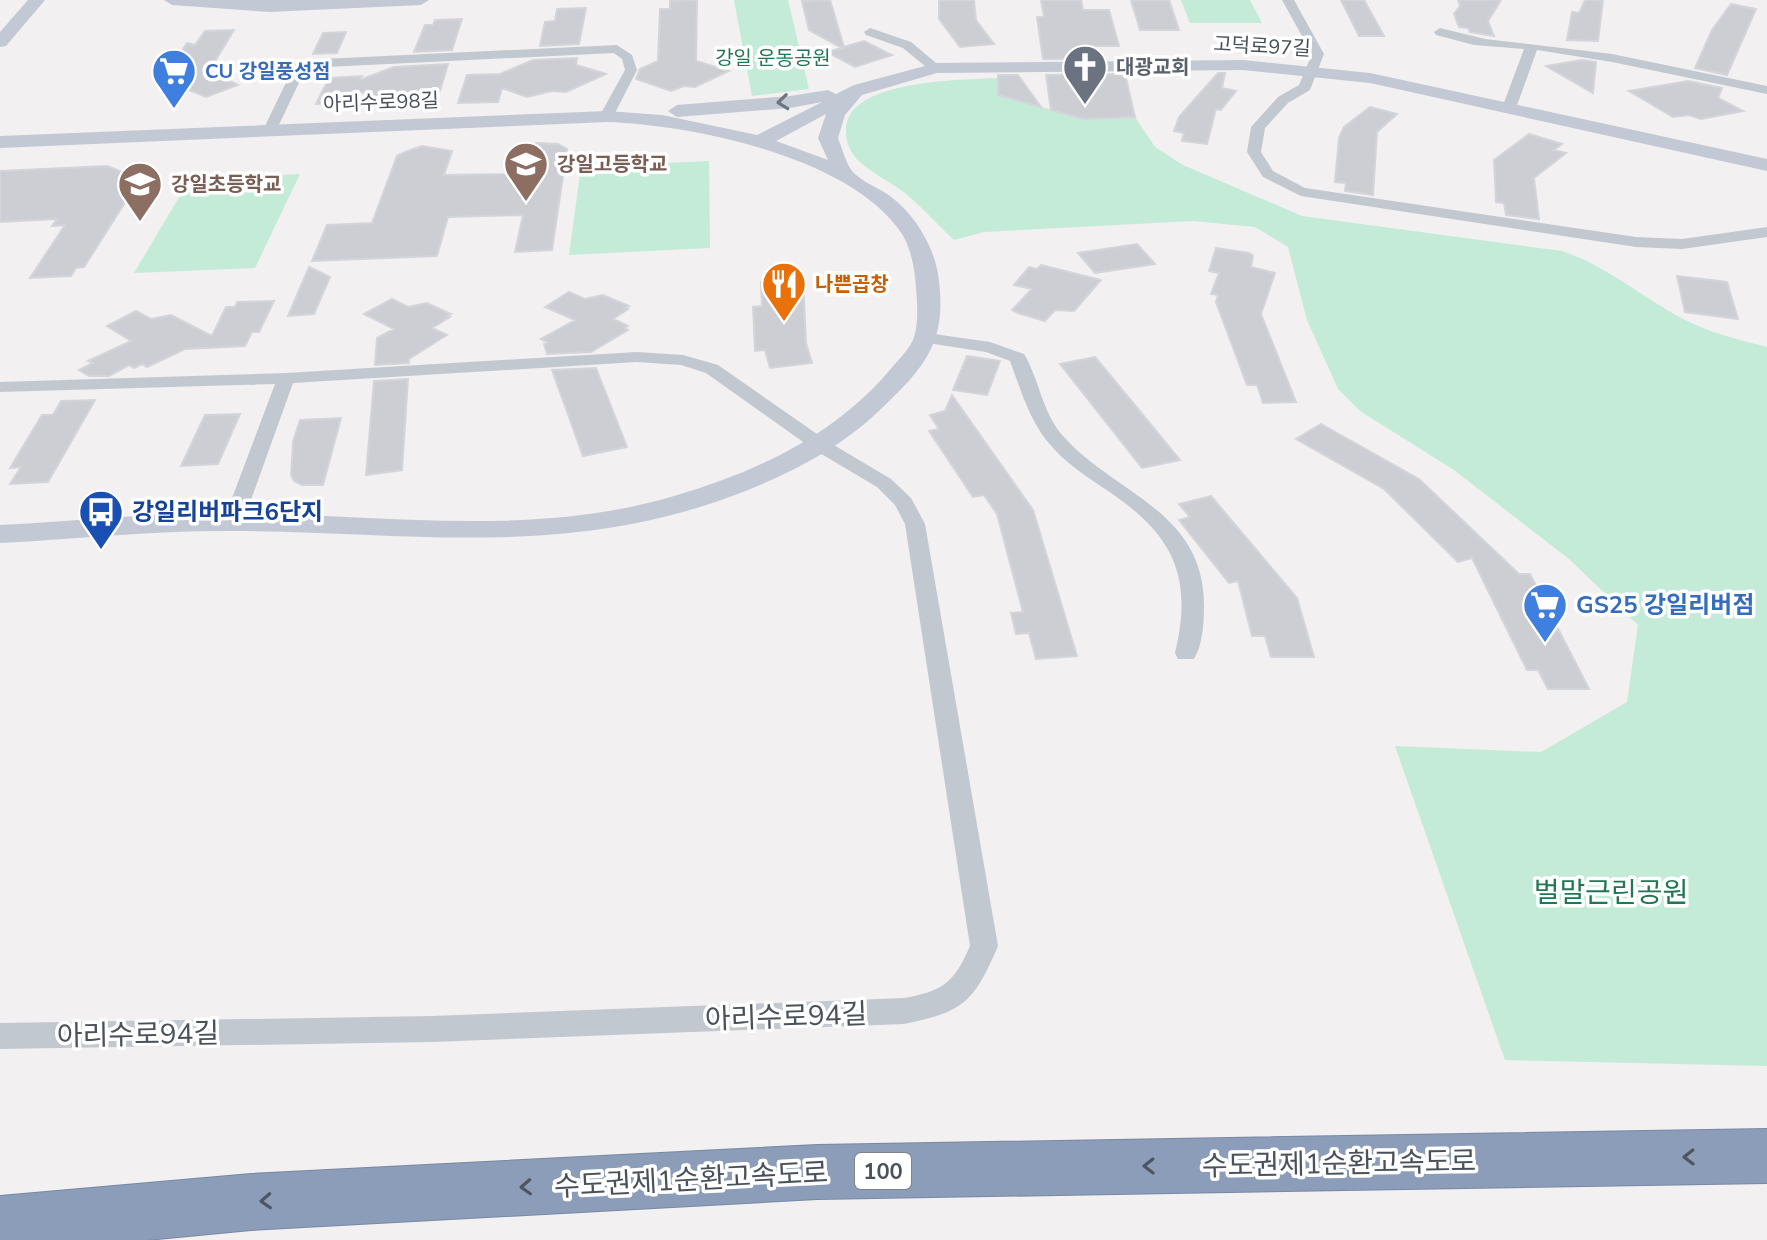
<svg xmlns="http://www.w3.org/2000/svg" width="1767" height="1240" font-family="'Nunito Sans','Noto Sans KR',sans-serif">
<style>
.green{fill:#c3ebd7}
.building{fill:#cdced4;stroke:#d4d5da;stroke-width:2}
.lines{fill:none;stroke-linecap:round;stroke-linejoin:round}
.highway-casing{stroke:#7888a5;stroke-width:2}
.street{fill:#c2c8d0;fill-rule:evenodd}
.secondary{fill:#c2c9d4;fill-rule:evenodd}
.highway{fill:#8c9db9;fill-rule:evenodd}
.oneway{stroke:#6d757f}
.oneway2{stroke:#4c5560}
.labels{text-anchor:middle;stroke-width:7;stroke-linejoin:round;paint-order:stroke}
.far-street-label{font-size:20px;fill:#49515b;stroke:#fff}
.far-park-label{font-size:20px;fill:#217655;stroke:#fff}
.far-worship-label{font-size:20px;font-weight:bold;fill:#5b616d;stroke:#fff;text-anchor:start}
.far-shop-label{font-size:20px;font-weight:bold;fill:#366cbe;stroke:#fff;text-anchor:start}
.far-education-label{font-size:20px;font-weight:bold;fill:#785e54;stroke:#fff;text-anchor:start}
.far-food-label{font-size:20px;font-weight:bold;fill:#c56008;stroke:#fff;text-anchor:start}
.shield{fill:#fff;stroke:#80858c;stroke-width:2}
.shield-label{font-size:22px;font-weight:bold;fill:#49515b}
.transit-label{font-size:24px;font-weight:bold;fill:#164399;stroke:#fff;text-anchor:start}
.shop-label{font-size:24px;font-weight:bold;fill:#366cbe;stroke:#fff;text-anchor:start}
.near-park-label{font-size:28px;fill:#217655;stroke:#fff}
.near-street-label{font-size:28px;fill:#49515b;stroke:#fff}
</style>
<rect width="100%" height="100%" fill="#f2f0f0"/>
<path class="green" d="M734,0H788L809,89L752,96Z
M1181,0H1250L1262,23H1190Z
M998,78L999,95L1084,119L1135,117L1155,147L1183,165L1302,216L1562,251C1607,266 1643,298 1685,320C1711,333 1739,340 1767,347V1066L1505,1060L1395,746L1541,752L1627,702L1638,625L1569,559L1454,470L1360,411L1338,389L1307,320L1288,247L1255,227L1193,221L984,232L954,240C938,225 922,207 905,193C891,182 873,174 860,162C851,154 845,141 846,129C848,79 963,80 998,78Z
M709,161L710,248L569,255L581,167Z
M300,174L255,268L134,273L190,179Z"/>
<path class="building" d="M697,0L696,61L729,71L695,87L684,86L671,91L636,79L640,69L658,61L660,9H670V1Z
M830,0L844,47L864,41L892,55L855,67L827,52L842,48L809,30L802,1Z
M939,0H974L976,20L994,44L960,47L939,19Z
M1041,0H1081L1083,10H1109L1119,46H1088L1087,59H1043L1037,17H1044Z
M1131,0H1169L1179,30H1140Z
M1341,0H1364L1384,36H1359Z
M1458,0H1501L1488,21L1494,36L1470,32L1468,28L1459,27L1454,14L1460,6Z
M1585,0H1603L1598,41L1567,40L1572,12L1579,13Z
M1731,4L1756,9L1727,75L1695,68L1712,30Z
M586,8L579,44L540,46L545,22L555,21L557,9Z
M462,19L452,50L414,52L425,25H433L435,20Z
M234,30L209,71L238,85L206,97L174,84L179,82L166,76L187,43L195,45L205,31Z
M346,32L337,53L313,54L323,33Z
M577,58L576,65L606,74L566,92L552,91L527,97L502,88L498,102L458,103L467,75L500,74L533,60Z
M1582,60L1596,62L1593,93L1546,66Z
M448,64L440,91L427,97L412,96L386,102L356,90L350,103L316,104L329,78L362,76L360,80L394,67Z
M1218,73H1225L1222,88L1236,91L1221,110L1216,109L1207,144L1182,141L1184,133L1174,131L1179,117Z
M1125,74L1135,117L1084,119L1051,110L1046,75Z
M998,75H1018L1041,107L998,95Z
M1688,81L1722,88L1718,98L1743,111L1701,119L1689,115L1673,117L1629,91Z
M1370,107L1397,114L1377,132L1373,195L1345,191L1346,183L1335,182L1339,138L1344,127Z
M1529,134L1562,144L1554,150L1566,153L1534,178L1539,219L1506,215L1504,203L1496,202L1494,160Z
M537,143L558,144L567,149L552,250L515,252L523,215L448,217L437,256L312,261L327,225L372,223L397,156L405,152L422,146L452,151L444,175L510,174L518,149Z
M107,166L122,172L145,171L84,267L76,268L71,276L30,278L65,225L52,226L57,219L0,222V171Z
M1137,244L1155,264L1095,273L1078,253Z
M1216,248L1249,253L1253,256L1251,267L1275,273L1261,314L1296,402L1263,403L1257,385H1247L1216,302L1218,295L1211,294L1219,273L1209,271Z
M1041,265L1101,280L1074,311L1055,310L1045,321L1018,313L1012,310L1032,289L1014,285L1029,267L1037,269Z
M309,267L330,277L314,314L288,316Z
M1677,276L1727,282L1738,319L1685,312Z
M803,279L806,343L812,363L770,368L765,350L755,351L753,307L762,306L761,282Z
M569,292L585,299L603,295L629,306L625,308L628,309L613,319L628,326L625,328L628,330L591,352L547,354L544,344L547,342L541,339L575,320L545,307Z
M392,299L408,307L427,303L451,314L447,316L450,317L432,328L447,335L409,359V363L375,365L377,338L394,329L364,314Z
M274,301L259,332H252L245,346L185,349L147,367L142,364L134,368L129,365L109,376H89L79,370L93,363L88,361L131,341L107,326L136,311L151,319L171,315L212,336L226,307H235L237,302Z
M967,356L1000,361L987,395L953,390Z
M1095,357L1157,432L1180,460L1142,468L1060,364Z
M596,368L627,447L583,456L552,370Z
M408,379L402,470L366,475L374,381Z
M952,395L1033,510L1077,656L1036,659L1029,633L1016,634L1011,613L1023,612L997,514L984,495L973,497L929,431L939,429L930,415L945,411Z
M95,400L48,482L10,484L21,467L10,468L42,415H53L61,401Z
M240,414L218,464L181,466L205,415Z
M341,418L323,485H302L294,481L291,475L293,442L300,420Z
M1321,424L1419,479L1519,574H1530L1589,689H1548L1538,670H1527L1472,558L1458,562L1384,489L1296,439Z
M1211,496L1297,598L1314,657H1271L1265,636H1252L1238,581L1229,583L1179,520L1190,517L1179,504Z"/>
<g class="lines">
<g class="highway-casing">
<path id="highway" d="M1767,1129V1183L817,1199L251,1230L147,1240H0V1196L251,1174L817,1145Z"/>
</g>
<path class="street" d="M1282,0H1294L1324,54L1310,90L1288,103L1265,128L1261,152L1273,171L1305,188L1636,237L1682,239L1767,227V237L1682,249L1636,247L1301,196L1263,177L1247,152L1251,127L1278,97L1299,85L1312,54Z
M870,28L911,42L942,68L931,71L903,48L866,35L864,32Z
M1440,28L1485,39L1612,54L1767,86V94L1612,62L1537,50L1516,108L1509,112L1502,108L1524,49L1474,45L1436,35L1434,32Z
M617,45L632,55L637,70L613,117L606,121L599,117L625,70L622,59L614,53L306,68L276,131L264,128L295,64L301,60Z
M927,333L990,342L1024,354C1040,381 1042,413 1064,437C1115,494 1204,511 1204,605C1204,622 1203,644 1194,659H1178L1175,653C1192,583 1177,540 1118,498C1096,482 1072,469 1054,449C1030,424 1022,393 1010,361L986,352L921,342L918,338Z
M637,352L683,355L718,365L827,441L891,479L911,498L925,524L998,946C974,1002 964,1012 904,1024L432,1042L0,1049V1023L432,1016L904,998C943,991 954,983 970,946L905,524L895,505L877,487L813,449L706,373L681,365L637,362L293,383L243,522L233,528L223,522L275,384L0,392V382L286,373Z"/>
<path class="secondary" d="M28,0H45L6,46L0,47V32Z
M164,0H429L421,5L269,12L172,5Z
M1243,60L1370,73L1767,159V171L1370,83L1243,70L937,73L862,95L845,115L838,138C842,148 846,164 853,172C862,182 879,188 890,196C914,214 933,244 938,274C948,340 927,365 881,409C842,447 793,472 743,492C568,560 416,532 237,531C158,530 79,539 0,543V525C80,521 159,512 239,513C384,515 532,538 674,496C757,472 838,434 894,365C901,357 911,347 914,337C919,321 917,303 916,288C915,270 911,248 902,234C852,157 693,125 607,122L0,148V136L607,111L662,115L757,135L822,102L790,108L677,117L668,111L677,105L790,96L828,90L836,94L854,85L936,63ZM826,114L818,138L828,160L776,141Z"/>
<use href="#highway" class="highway"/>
</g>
<defs><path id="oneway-chevron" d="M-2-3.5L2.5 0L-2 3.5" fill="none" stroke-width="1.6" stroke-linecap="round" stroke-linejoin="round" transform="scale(2)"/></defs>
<use class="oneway" href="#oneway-chevron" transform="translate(783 102) rotate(174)"/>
<g class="oneway2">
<use href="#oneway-chevron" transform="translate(1689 1157) rotate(179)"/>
<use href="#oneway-chevron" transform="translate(1149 1166) rotate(179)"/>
<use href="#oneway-chevron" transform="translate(526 1187) rotate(177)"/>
<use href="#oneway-chevron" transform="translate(266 1201) rotate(177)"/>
</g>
<defs>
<g id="church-pin" transform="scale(2.3)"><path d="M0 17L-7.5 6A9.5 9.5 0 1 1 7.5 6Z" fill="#6b7280" stroke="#fff"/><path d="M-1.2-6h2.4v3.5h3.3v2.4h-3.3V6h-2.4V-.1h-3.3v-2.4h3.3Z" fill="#fff"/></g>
<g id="supermarket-pin" transform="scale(2.3)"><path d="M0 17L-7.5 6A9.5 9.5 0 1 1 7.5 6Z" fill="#3f7fe0" stroke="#fff"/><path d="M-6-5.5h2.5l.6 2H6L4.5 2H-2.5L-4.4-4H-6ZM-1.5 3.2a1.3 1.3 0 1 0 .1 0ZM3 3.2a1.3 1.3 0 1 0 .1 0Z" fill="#fff"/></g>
<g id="school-pin" transform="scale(2.3)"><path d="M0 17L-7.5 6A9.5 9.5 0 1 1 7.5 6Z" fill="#8d6e63" stroke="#fff"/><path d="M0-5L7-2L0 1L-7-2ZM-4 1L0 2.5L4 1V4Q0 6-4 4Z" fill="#fff"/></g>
<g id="restaurant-pin" transform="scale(2.3)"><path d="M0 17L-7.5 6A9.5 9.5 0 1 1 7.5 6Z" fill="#e8710a" stroke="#fff"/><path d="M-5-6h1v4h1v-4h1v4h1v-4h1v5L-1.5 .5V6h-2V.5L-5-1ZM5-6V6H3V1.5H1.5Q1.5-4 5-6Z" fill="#fff"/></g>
<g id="bus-pin" transform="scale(2.3)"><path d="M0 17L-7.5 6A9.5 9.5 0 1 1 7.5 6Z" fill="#1a4fb4" stroke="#fff"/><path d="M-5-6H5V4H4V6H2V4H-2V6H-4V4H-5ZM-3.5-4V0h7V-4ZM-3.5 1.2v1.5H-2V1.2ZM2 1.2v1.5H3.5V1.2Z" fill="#fff"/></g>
</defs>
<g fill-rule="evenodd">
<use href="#church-pin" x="1085" y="67"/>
<use href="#supermarket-pin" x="174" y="71"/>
<use href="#school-pin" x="526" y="164"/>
<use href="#school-pin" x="140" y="184"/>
<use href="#restaurant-pin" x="784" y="284"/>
<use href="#bus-pin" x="101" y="512"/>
<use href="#supermarket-pin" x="1545" y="605"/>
</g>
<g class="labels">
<g class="far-street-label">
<text transform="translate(1262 46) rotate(3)" y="7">고덕로97길</text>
<text transform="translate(381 102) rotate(-2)" y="7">아리수로98길</text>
</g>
<g class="far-park-label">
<text x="773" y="65">강일 운동공원</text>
</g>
<g class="far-worship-label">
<text x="1116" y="74">대광교회</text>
</g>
<g class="far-shop-label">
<text x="205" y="78">CU 강일풍성점</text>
</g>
<g class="far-education-label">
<text x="557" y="171">강일고등학교</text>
<text x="171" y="191">강일초등학교</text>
</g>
<g class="far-food-label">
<text x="815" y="291">나쁜곱창</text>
</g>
<rect class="shield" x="855" y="1153" width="56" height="36" rx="6"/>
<g class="shield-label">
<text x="883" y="1179">100</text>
</g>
<g class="transit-label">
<text x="132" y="520">강일리버파크6단지</text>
</g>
<g class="shop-label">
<text x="1576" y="613">GS25 강일리버점</text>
</g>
<g class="near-park-label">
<text x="1611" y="902">벌말근린공원</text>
</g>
<g class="near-street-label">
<text transform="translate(786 1016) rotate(-2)" y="10">아리수로94길</text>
<text transform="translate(138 1034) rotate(-1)" y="10">아리수로94길</text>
<text transform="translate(1339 1163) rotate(-1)" y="10">수도권제1순환고속도로</text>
<text transform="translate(691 1179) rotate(-3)" y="10">수도권제1순환고속도로</text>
</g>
</g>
</svg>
